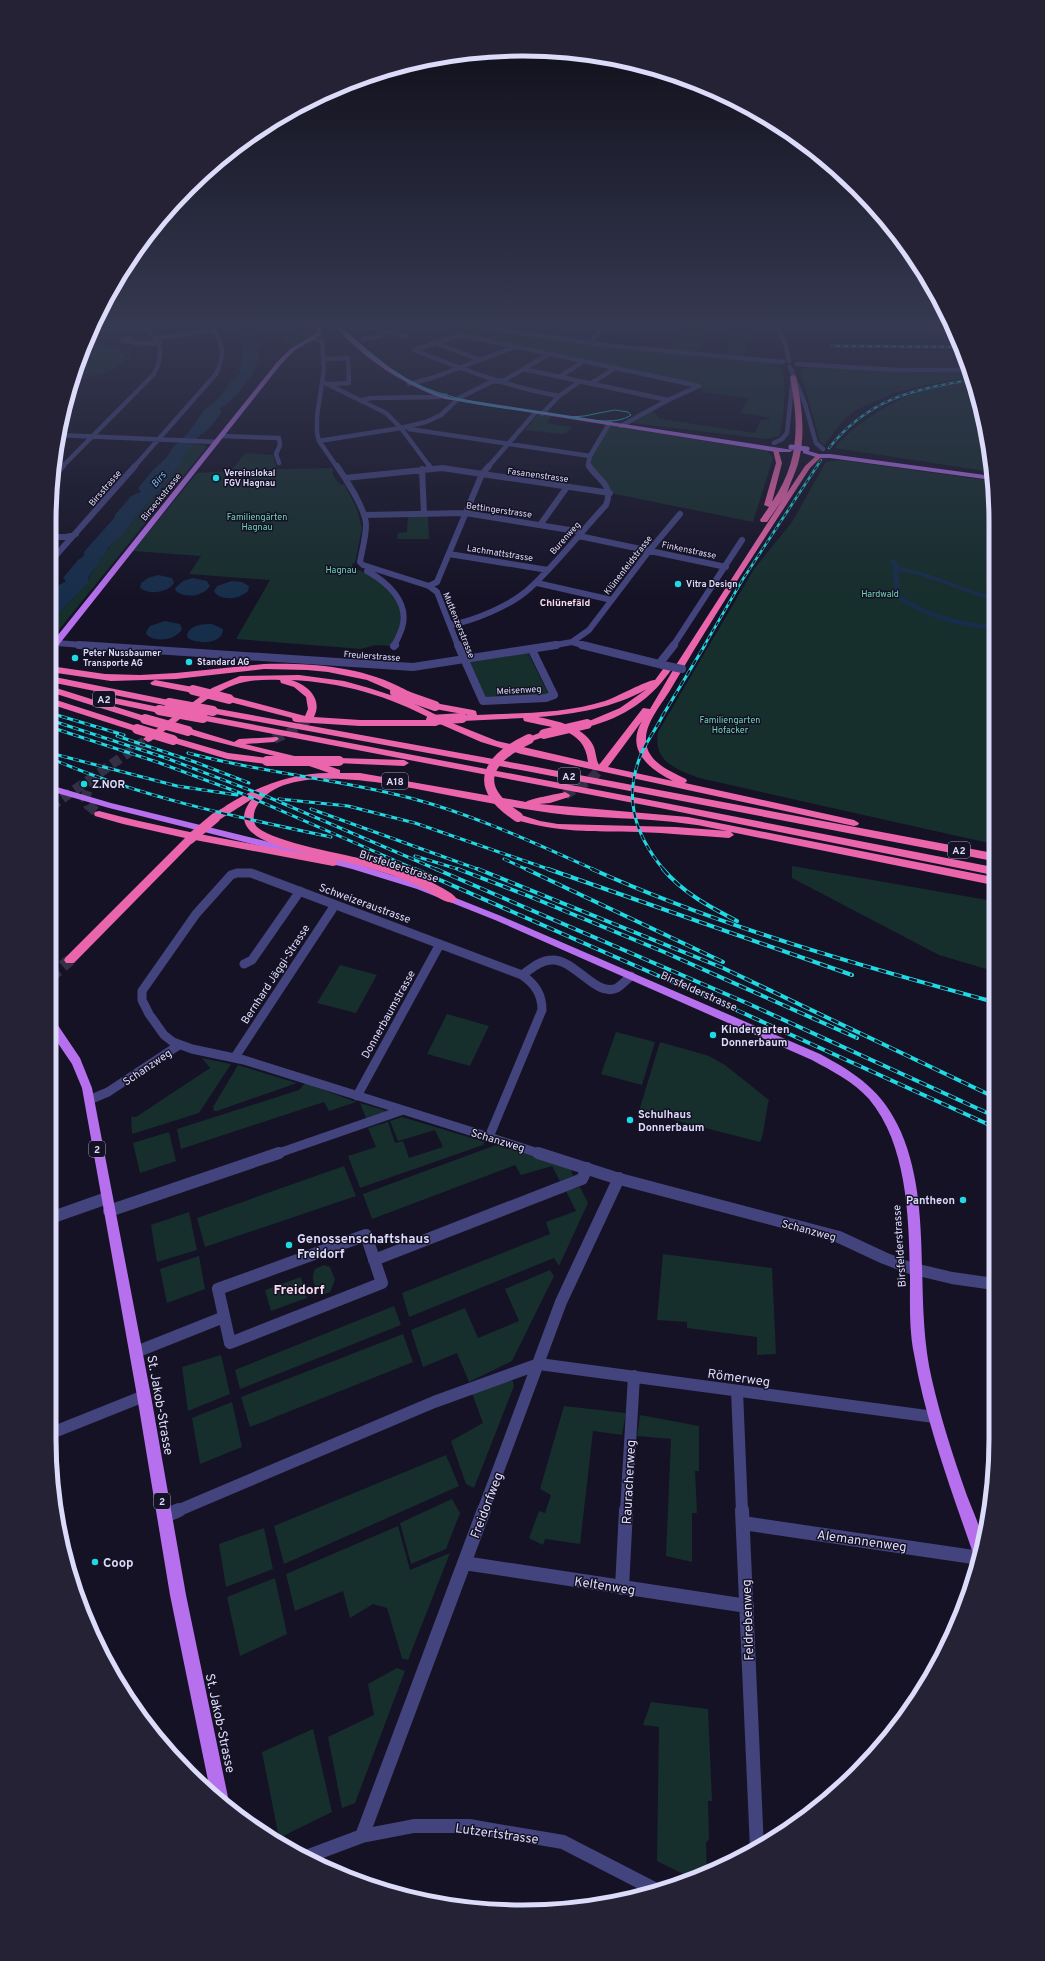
<svg xmlns="http://www.w3.org/2000/svg" width="1045" height="1961" font-family="Overpass,sans-serif">
<style>
.green{fill:#162e2c}
.water{fill:#172e4a}
.lines{fill:none;stroke-linecap:round;stroke-linejoin:round}
.stream{stroke:#172e4a;stroke-width:1.5}
.canal{fill:#172e4a;fill-rule:evenodd}
.highway-tunnel-far1{stroke:#333045;stroke-width:10;stroke-dasharray:10 5;stroke-linecap:butt}
.highway-tunnel{stroke:#333045;stroke-width:12;stroke-dasharray:12 6;stroke-linecap:butt}
.minor-far5{stroke:#43447e;stroke-width:4.5}
.minor-far4{stroke:#43447e;stroke-width:6}
.minor-far3{stroke:#43447e;stroke-width:8}
.minor-far2{stroke:#43447e;stroke-width:9}
.minor-far1{stroke:#43447e;stroke-width:12}
.minor{stroke:#43447e;stroke-width:14}
.major{fill:#b770ed;fill-rule:evenodd}
.highway{fill:#eb65ad;fill-rule:evenodd}
.tram{stroke:#1fdae3;stroke-width:1}
.rail-far2-casing{stroke:#1fdae3;stroke-width:2.5}
.rail-far1-casing{stroke:#1fdae3;stroke-width:3}
.rail-casing{stroke:#1fdae3;stroke-width:4}
.rail-far2{stroke:#151225;stroke-width:1.5;stroke-dasharray:4;stroke-linecap:butt}
.rail-far1{stroke:#151225;stroke-width:2;stroke-dasharray:6;stroke-linecap:butt}
.rail{stroke:#151225;stroke-width:2.5;stroke-dasharray:8;stroke-linecap:butt}
.minor-bridge{stroke:#43447e;stroke-width:8}
.major-bridge{stroke:#b770ed;stroke-width:5}
.highway-bridge{stroke:#eb65ad;stroke-width:10}
.poi-dot{fill:#1fdae3;stroke:#151225;stroke-width:1.5}
.labels{text-anchor:middle;stroke-width:3;stroke-linejoin:round;paint-order:stroke}
.far-poi-label{font-size:9px;font-weight:bold;fill:#dddbfa;stroke:#151225;text-anchor:start}
.far-street-label{font-size:9px;fill:#dddbfa;stroke:#151225}
.far-park-label{font-size:9px;fill:#6fd2b4;stroke:#151225}
.far-water-label{font-size:10px;font-style:italic;fill:#76bdee;stroke:#151225}
.far-neighbourhood-label{font-size:10px;font-weight:bold;fill:#fbddf1;stroke:#151225}
.shield{fill:#151225;stroke:#a19fba;stroke-width:1}
.shield-label{font-size:10px;font-weight:bold;fill:#dddbfa}
.poi-label{font-size:11px;font-weight:bold;fill:#dddbfa;stroke:#151225;text-anchor:start}
.street-label{font-size:11px;fill:#dddbfa;stroke:#151225}
.near-poi-label{font-size:13px;font-weight:bold;fill:#dddbfa;stroke:#151225;text-anchor:start}
.near-street-label{font-size:13px;fill:#dddbfa;stroke:#151225}
.near-neighbourhood-label{font-size:14px;font-weight:bold;fill:#fbddf1;stroke:#151225}
.rim{fill:none;stroke:#dddbfa;stroke-width:5}
</style>
<rect width="100%" height="100%" fill="#151225"/>
<path class="green" d="M440,326H465L603,347L776,363L783,369C786,391 784,414 780,436L766,439L633,423L653,411L660,419L755,433L761,420L771,419L767,417L740,413L749,398L703,392L699,386L461,335Z
M634,326H747L753,340H746L747,349L744,357L725,356L731,334L709,333L699,353L668,350L680,330Z
M314,334L294,345L285,343L282,336Z
M86,345C98,346 120,345 127,357C118,370 87,374 73,379Z
M812,366L924,373L968,371L970,377L920,386L894,393L856,410L845,418L824,445L820,442L800,369Z
M971,382L992,460V472L835,448C849,428 887,405 910,395C929,388 951,384 971,382Z
M538,414L552,416L546,423L572,427L566,433L562,434L525,430Z
M608,425L767,451L773,458L753,522L610,493L591,470L589,458Z
M194,444L205,445L206,448L50,641V622L87,583C89,574 97,569 98,558L105,553L120,534L126,530L143,508L159,491L181,463L179,457Z
M245,453L273,455L277,469L333,468C331,473 335,480 341,485L344,484L357,509L362,528L355,563L352,564L353,568C375,575 402,593 401,619C401,628 396,638 393,646L375,645L361,649L236,639L270,580L189,574L201,556L133,551L197,473L231,471Z
M840,460L992,481L993,844L699,778C676,769 653,762 658,732L754,569L792,522L826,462Z
M408,516H428L429,539H397L398,533L407,532Z
M528,653L549,695L486,699L469,662Z
M792,866L993,901V971L939,955L792,878Z
M340,965L377,975L356,1013L317,1003Z
M447,1014L489,1026L470,1066L427,1054Z
M616,1032L655,1042L642,1085L601,1074Z
M660,1042L709,1056L725,1065L769,1100C766,1110 764,1136 760,1142L639,1111Z
M202,1058L231,1064L199,1113L132,1134L131,1117H136L210,1068Z
M238,1065L297,1083L217,1111H214L213,1107Z
M305,1083L356,1102L329,1111L324,1102L181,1149L177,1129L299,1090Z
M360,1103L387,1111L366,1118Z
M402,1117L485,1142L483,1145L360,1188L348,1156L376,1147L368,1128L388,1122L395,1143L403,1141L409,1158L443,1147L435,1130L398,1141L390,1121Z
M169,1132L176,1161L140,1173L133,1143Z
M496,1145L570,1167L573,1176L560,1181L552,1166L521,1175L515,1165L372,1219L363,1194Z
M344,1166L356,1196L205,1247L197,1218Z
M580,1187L588,1203L559,1266L554,1258L409,1317L402,1293L550,1234L546,1222L576,1211L566,1191Z
M189,1212L197,1250L157,1262L151,1225Z
M663,1254L772,1268L776,1354L757,1355V1337L687,1328V1322L657,1320Z
M199,1256L205,1289L167,1303L160,1269Z
M324,1265L330,1267L335,1280L330,1292L325,1294C314,1290 310,1280 315,1269Z
M550,1270L554,1276L512,1361L469,1382L457,1353L423,1367L411,1330L465,1308L478,1338L519,1321L505,1289Z
M301,1277L307,1298L271,1311L265,1290Z
M394,1306L401,1325L240,1389L235,1370Z
M403,1334L413,1362L250,1427L241,1397Z
M221,1355L230,1394L188,1411L182,1367Z
M512,1378L514,1386L474,1488L466,1484L451,1441L483,1423L472,1393Z
M232,1402L242,1447L200,1464L192,1418Z
M564,1406L626,1413L622,1435L593,1431L580,1544L545,1539L543,1545L529,1538L539,1511L545,1513L551,1495L540,1489Z
M640,1415L699,1426V1471H695L697,1513H692V1562L666,1556L671,1439L637,1436Z
M446,1455L459,1486L284,1564L274,1526Z
M452,1499L460,1513L446,1549L411,1564L400,1523Z
M398,1526L410,1570L450,1553L408,1660L402,1658L387,1608L373,1604L350,1618L343,1591L295,1611L286,1574Z
M264,1528L273,1569L226,1587L219,1544Z
M275,1578L287,1634L240,1656L227,1597Z
M397,1668L405,1671L355,1803L342,1808L328,1737L374,1715L368,1684Z
M651,1702L708,1709L712,1801H708L709,1839L706,1843L707,1873L691,1878L657,1861L659,1727L643,1725Z
M313,1729L332,1812L279,1838L262,1752Z"/>
<path class="water" d="M235,326C252,326 255,331 259,347L254,350L259,351V361L255,363L257,366C250,379 233,403 220,408L221,413C217,419 211,427 205,432C204,433 201,434 200,435C194,443 189,453 179,457L183,458L181,463L159,491L143,508L126,530L109,547L104,556L98,558L101,559L88,578V583L50,622V594L56,587L66,581L63,578L78,560L84,556V552L115,517V515L131,496L141,492L138,488L153,470L167,457L173,447L187,434L205,409L220,397L232,380L241,373L239,368C244,355 244,351 239,337L241,333L239,331L240,329Z
M158,575L172,578L174,583C168,593 149,595 140,588L141,583L148,578Z
M193,578L207,581L210,586C204,596 185,599 176,591L175,588L183,581Z
M232,581L242,582L249,586L248,591C239,599 225,601 216,594L214,591L217,586Z
M165,621L180,624L182,629C176,640 157,643 147,635L146,632L150,626Z
M212,624L223,629C224,644 197,645 188,638L187,635C190,625 202,624 212,624Z"/>
<g class="lines">
<path class="stream" d="M72,381L109,370L129,358V354L121,349L86,343"/>
<path class="canal" d="M893,559L895,560L900,567L922,572L992,597V601L919,575L898,571L901,596C930,614 959,622 992,625V629C958,628 925,617 896,598L892,571L894,569L890,561Z"/>
<path class="highway-tunnel-far1" d="M274,739L299,728L310,716
M95,778L88,789L85,798L88,805L99,814
M565,795L591,779L603,766
M50,807L148,739"/>
<path class="highway-tunnel" d="M49,978L70,960"/>
<path class="minor-far5" d="M93,326H95
M475,326L603,345L783,362
M777,326L785,343L789,361
M778,327L953,330
M369,328L406,336
M157,338L215,330
M313,338L322,341L324,370L317,416V433L319,441L337,467
M363,339L379,336L400,326
M128,341L130,338L122,340L141,344L160,343
M436,343L480,360
M590,343L603,326
M323,359L348,358L349,383L331,384
M797,364L898,370H968
M790,367L805,404L816,443L823,449
M523,369L668,400
M559,377L581,363
M323,382L386,413L401,428L430,467
M409,384L432,378L515,347
M590,384L612,370
M559,396C508,387 462,369 414,350L461,335L699,386
M362,400L371,398L438,397L446,395
M542,414L559,396L579,382
M621,426L668,400L699,386
M409,429L590,456
M59,435L217,442
M221,436L279,438L280,445L276,454L279,463
M319,441L401,428L426,422L441,415L459,398L491,382L505,380L549,354
M774,443L782,439L787,433L793,377
M62,467L154,374C165,352 162,340 142,326
M134,467L216,374C225,355 224,342 210,326
M488,467L535,413
M590,467L588,464L590,456L610,422"/>
<path class="minor-far4" d="M337,466C346,479 366,510 366,525C366,537 362,550 360,562L363,565L429,586L437,592L458,646
M429,466L430,468
M422,469L424,514
M52,477L63,466
M345,478L442,468L610,493
M364,515L465,513L582,532
M540,525L567,487
M579,536L726,567
M50,537H66L76,534
M449,554L548,570
M50,562L135,466
M367,571C387,582 410,602 402,628C400,634 397,640 394,646
M537,583L612,600
M429,586L437,582L482,474L489,466
M450,625C474,621 512,605 530,588C556,564 581,532 606,505C614,485 599,481 589,466
M572,642L589,630L649,551L680,514
M57,643L94,646
M550,646L572,642L586,646
M673,646L742,540"/>
<path class="minor-far3" d="M79,645L413,667L556,645
M458,645L483,701L546,698L554,695L532,650
M582,645L663,665
M394,646L395,645
M659,664L674,645"/>
<path class="minor-far2" d="M237,873H251L522,975C535,984 542,994 542,1010L489,1137L244,1060L192,1049L173,1042L164,1035L149,1014L142,1000V991L196,914L231,875Z
M244,964L252,960L300,891
M522,975C531,969 540,960 552,960C575,959 596,998 617,988C622,985 626,980 631,976
M235,1057L335,905
M357,1096L440,944
M89,1100L108,1092L179,1045
M489,1137L541,1154
M276,1154L403,1110"/>
<path class="minor-far1" d="M538,1153L616,1178L839,1237L884,1258L910,1268L952,1278L994,1284
M109,1211L279,1153
M49,1221L56,1216L107,1198
M366,1235L382,1283L230,1343L218,1289Z
M374,1260L582,1179L587,1168
M136,1352L224,1317
M737,1391L742,1511
M49,1434L144,1396
M177,1511L434,1402L539,1364L934,1417
M483,1511L561,1302L619,1178
M626,1511L634,1376"/>
<path class="minor" d="M742,1510L757,1849
M165,1516L179,1510
M743,1523L980,1558
M464,1563L747,1606
M622,1588L626,1510
M362,1836L484,1510
M306,1857L362,1836L414,1826H469L563,1842L658,1891"/>
<path class="major" d="M317,326H321V335L294,351L282,363L53,652H50V645L278,361L290,349L317,333Z
M334,326H338C373,356 403,382 448,397L793,450L790,452H776L445,399C403,385 365,359 334,326Z
M805,450L819,454H830L992,476V480L830,458H819L803,453V451Z
M50,785L111,803L354,863L423,885L501,916L820,1054C857,1074 883,1091 901,1132C934,1209 913,1300 932,1380C941,1419 953,1456 966,1493C970,1504 983,1533 983,1542C983,1548 981,1557 979,1563L976,1561L974,1556C951,1489 926,1423 914,1354C909,1329 910,1303 910,1278C909,1221 908,1145 869,1099C854,1082 832,1071 812,1060L495,920L417,889L352,869L109,808L50,791Z
M49,1017L53,1018L80,1058L92,1088L151,1396L186,1595L229,1802L227,1807L211,1795L170,1595L137,1396L82,1088L72,1064L49,1030Z"/>
<path class="highway" d="M793,375L796,377C802,406 806,434 798,464C795,474 790,483 787,493L805,466L817,455L822,456L810,468C763,541 715,613 672,687C663,703 645,722 646,741C647,762 670,771 686,779L687,781L685,783L854,820L859,823L858,825L854,826L521,754L481,742L440,724L436,726H360L296,722L293,721L292,718L226,701L224,699L229,696L305,716L308,709L306,697L294,687L281,683L280,680C266,679 248,680 234,685C207,695 175,724 151,741L148,742L143,739L212,688L240,676L299,675L344,681L369,688L409,701L452,723L497,741L588,762C585,727 550,728 524,721L523,718L462,721L459,720V716L468,715L435,709L430,706L435,703L473,710L476,711L477,715C519,713 564,714 605,701C615,698 649,679 655,680L666,665H672L673,667C653,698 624,718 587,727L582,724L620,708L647,689C613,708 576,714 538,717C557,721 583,726 593,745C596,751 596,760 599,765L643,708L650,709L676,665L783,499L767,522H761L760,520L769,507L764,505L776,463L773,450L778,449L782,463L772,502C800,461 799,424 790,377ZM291,680C340,682 390,696 433,720H360L314,717C323,699 308,685 291,680ZM642,721C625,750 649,769 673,781L608,767Z
M264,664C309,663 357,666 398,686C403,689 410,691 414,695L409,698L406,697L367,680L328,672L307,670L264,669L176,679L111,681L50,672V666L105,674L140,675L176,673Z
M50,676L169,700L174,703L169,706L50,682Z
M155,680L193,687L198,690L193,693L152,685L150,683Z
M50,686L148,717L150,719L148,721H142L50,692Z
M100,695L159,707L164,710L159,713L97,700V696Z
M50,698L140,727L142,729L137,732L134,731L50,704Z
M213,708L526,765L993,853V861L526,771L210,713V709Z
M203,715L660,802L993,867V875L660,808L200,720L198,718Z
M188,728L234,742L239,739L277,737L279,739L274,742L245,744L315,761L340,770V773H360L526,802C528,799 558,794 565,792L570,795L569,797L550,803L539,804L688,817L993,877V885L731,832L734,835L729,838C699,836 668,833 638,832C595,831 556,833 514,819L513,817L518,814L540,821L558,824L676,827L728,831C715,829 702,825 689,824C643,817 597,819 551,813C513,808 475,800 437,793C393,785 278,758 255,810C253,816 253,823 257,827C275,843 346,854 371,861C392,867 413,874 433,883C440,887 452,892 457,899L455,902C445,905 431,892 422,888C395,874 366,867 337,860V865L333,866L195,840L74,963H66L64,960L66,957L185,838L123,824L95,816L94,814L95,812L99,811C171,830 245,843 319,856C293,849 220,839 252,799L219,820H211L210,818C214,812 222,809 227,805C258,786 292,773 329,773C283,755 232,748 185,733L183,731Z
M544,731L547,732V736L529,742L524,739Z
M173,737L228,753L267,758L272,761L267,764L227,759L170,742L168,740L170,738Z
M339,758L404,760L409,763L404,766L336,763L334,761L336,759Z"/>
<path class="tram" d="M338,326L368,351
M340,326L368,351
M368,351L388,367
M368,351L388,367
M388,367C436,403 495,404 552,414
M388,367C432,405 497,406 552,414
M615,410L628,412L631,415C615,426 588,419 570,417L584,416Z
M552,414L570,417
M552,414L570,417"/>
<g class="rail-far2-casing">
<path id="rail-far2" d="M832,346L962,347
M829,448C867,400 912,389 970,380
M704,646L743,579L821,460"/>
</g>
<g class="rail-far1-casing">
<path id="rail-far1" d="M50,713L124,735
M50,720L166,758L268,797L438,870
M50,727L160,763L243,794L417,870
M117,736L195,762L249,783
M50,753L177,786L237,795
M188,753C262,773 340,779 414,799C477,816 536,844 595,870
M50,758C139,797 236,817 331,837
M279,799L348,806L415,823L551,870
M311,809L480,870
M415,856L461,870
M504,859L528,870
M664,870C634,834 622,795 643,750C649,738 657,727 663,715C677,692 691,668 705,645"/>
</g>
<g class="rail-casing">
<path id="rail" d="M415,869L743,1013L994,1127
M436,869L749,1004L994,1116
M458,869L531,897L664,952L857,1038
M478,869L723,968L994,1097
M526,869L723,962
M548,869L852,975
M592,869C721,927 858,965 994,1002
M663,869C683,893 710,907 737,921"/>
</g>
<use href="#rail-far2" class="rail-far2"/>
<use href="#rail-far1" class="rail-far1"/>
<use href="#rail" class="rail"/>
<path class="minor-bridge" d="M663,665L682,669"/>
<path class="major-bridge" d="M791,447L807,449"/>
<path class="highway-bridge" d="M193,690L229,699
M395,692L435,706
M169,703L213,711
M159,710L203,718
M145,719L188,731
M431,720L462,718
M137,729L173,740
M544,734L587,724
M267,761H339
M518,817C472,787 485,760 529,739
M190,839L215,818"/>
</g>
<linearGradient id="sky" x2="0" y2="1"><stop stop-color="#0c0a14"/><stop offset="0.54" stop-color="#353951"/><stop offset="1" stop-color="#353951" stop-opacity="0"/></linearGradient>
<rect width="1045" height="600" fill="url(#sky)"/>
<g class="poi-dot">
<circle cx="216" cy="478" r="4"/>
<circle cx="678" cy="584" r="4"/>
<circle cx="75" cy="658" r="4"/>
<circle cx="189" cy="662" r="4"/>
<circle cx="84" cy="784" r="4"/>
<circle cx="713" cy="1035" r="4"/>
<circle cx="630" cy="1120" r="4"/>
<circle cx="963" cy="1200" r="4"/>
<circle cx="289" cy="1245" r="4"/>
<circle cx="95" cy="1562" r="4"/>
</g>
<g class="labels">
<g class="far-poi-label">
<text x="224" y="476">Vereinslokal<tspan x="224" dy="10">FGV Hagnau</tspan></text>
<text x="686" y="587">Vitra Design</text>
<text x="83" y="656">Peter Nussbaumer<tspan x="83" dy="10">Transporte AG</tspan></text>
<text x="197" y="665">Standard AG</text>
</g>
<g class="far-street-label">
<text transform="translate(538 475) rotate(8)" y="3">Fasanenstrasse</text>
<text transform="translate(105 488) rotate(-49)" y="3">Birsstrasse</text>
<text transform="translate(161 497) rotate(-51)" y="3">Birseckstrasse</text>
<text transform="translate(499 510) rotate(8)" y="3">Bettingerstrasse</text>
<text transform="translate(565 538) rotate(-48)" y="3">Burenweg</text>
<text transform="translate(689 550) rotate(12)" y="3">Finkenstrasse</text>
<text transform="translate(500 553) rotate(9)" y="3">Lachmattstrasse</text>
<text transform="translate(628 565) rotate(-52)" y="3">Klünenfeldstrasse</text>
<text transform="translate(459 625) rotate(68)" y="3">Muttenzerstrasse</text>
<text transform="translate(372 656) rotate(4)" y="3">Freulerstrasse</text>
<text transform="translate(519 690) rotate(-3)" y="3">Meisenweg</text>
</g>
<g class="far-park-label">
<text x="257" y="520">Familiengärten<tspan x="257" dy="10">Hagnau</tspan></text>
<text x="341" y="573">Hagnau</text>
<text x="880" y="597">Hardwald</text>
<text x="730" y="723">Familiengarten<tspan x="730" dy="10">Hofacker</tspan></text>
</g>
<g class="far-water-label">
<text transform="translate(158 479) rotate(-50)" y="4">Birs</text>
</g>
<g class="far-neighbourhood-label">
<text x="565" y="606">Chlünefäld</text>
</g>
<g class="shield">
<rect x="93" y="691" width="22" height="16" rx="3"/>
<rect x="558" y="768" width="22" height="16" rx="3"/>
<rect x="382" y="773" width="26" height="16" rx="3"/>
<rect x="948" y="842" width="22" height="16" rx="3"/>
<rect x="89" y="1141" width="16" height="16" rx="3"/>
<rect x="154" y="1493" width="16" height="16" rx="3"/>
</g>
<g class="shield-label">
<text x="104" y="703">A2</text>
<text x="569" y="780">A2</text>
<text x="395" y="785">A18</text>
<text x="959" y="854">A2</text>
<text x="97" y="1153">2</text>
<text x="162" y="1505">2</text>
</g>
<g class="poi-label">
<text x="92" y="788">Z.NOR</text>
<text x="721" y="1033">Kindergarten<tspan x="721" dy="13">Donnerbaum</tspan></text>
<text x="638" y="1118">Schulhaus<tspan x="638" dy="13">Donnerbaum</tspan></text>
<text x="955" y="1204" text-anchor="end">Pantheon</text>
</g>
<g class="street-label">
<text transform="translate(399 866) rotate(18)" y="4">Birsfelderstrasse</text>
<text transform="translate(365 903) rotate(20)" y="4">Schweizeraustrasse</text>
<text transform="translate(275 974) rotate(-57)" y="4">Bernhard Jäggi-Strasse</text>
<text transform="translate(699 991) rotate(24)" y="4">Birsfelderstrasse</text>
<text transform="translate(388 1014) rotate(-61)" y="4">Donnerbaumstrasse</text>
<text transform="translate(147 1067) rotate(-34)" y="4">Schanzweg</text>
<text transform="translate(498 1140) rotate(17)" y="4">Schanzweg</text>
<text transform="translate(809 1230) rotate(15)" y="4">Schanzweg</text>
<text transform="translate(899 1246) rotate(-94)" y="4">Birsfelderstrasse</text>
</g>
<g class="near-poi-label">
<text x="297" y="1243">Genossenschaftshaus<tspan x="297" dy="15">Freidorf</tspan></text>
<text x="103" y="1567">Coop</text>
</g>
<g class="near-street-label">
<text transform="translate(739 1377) rotate(8)" y="5">Römerweg</text>
<text transform="translate(161 1405) rotate(80)" y="5">St. Jakob-Strasse</text>
<text transform="translate(628 1482) rotate(-87)" y="5">Rauracherweg</text>
<text transform="translate(486 1505) rotate(-69)" y="5">Freidorfweg</text>
<text transform="translate(862 1540) rotate(8)" y="5">Alemannenweg</text>
<text transform="translate(605 1585) rotate(9)" y="5">Keltenweg</text>
<text transform="translate(747 1620) rotate(-92)" y="5">Feldrebenweg</text>
<text transform="translate(221 1723) rotate(78)" y="5">St. Jakob-Strasse</text>
<text transform="translate(497 1833) rotate(8)" y="5">Lutzertstrasse</text>
</g>
<g class="near-neighbourhood-label">
<text x="299" y="1294">Freidorf</text>
</g>
</g>
<path d="M0 0H1045V1961H0ZM522 56H523A466 466 0 0 1 989 522V1439A466 466 0 0 1 523 1905H522A466 466 0 0 1 56 1439V522A466 466 0 0 1 522 56Z" fill="#252236" fill-rule="evenodd"/>
<path class="rim" d="M522 56H523A466 466 0 0 1 989 522V1439A466 466 0 0 1 523 1905H522A466 466 0 0 1 56 1439V522A466 466 0 0 1 522 56Z"/>
</svg>
